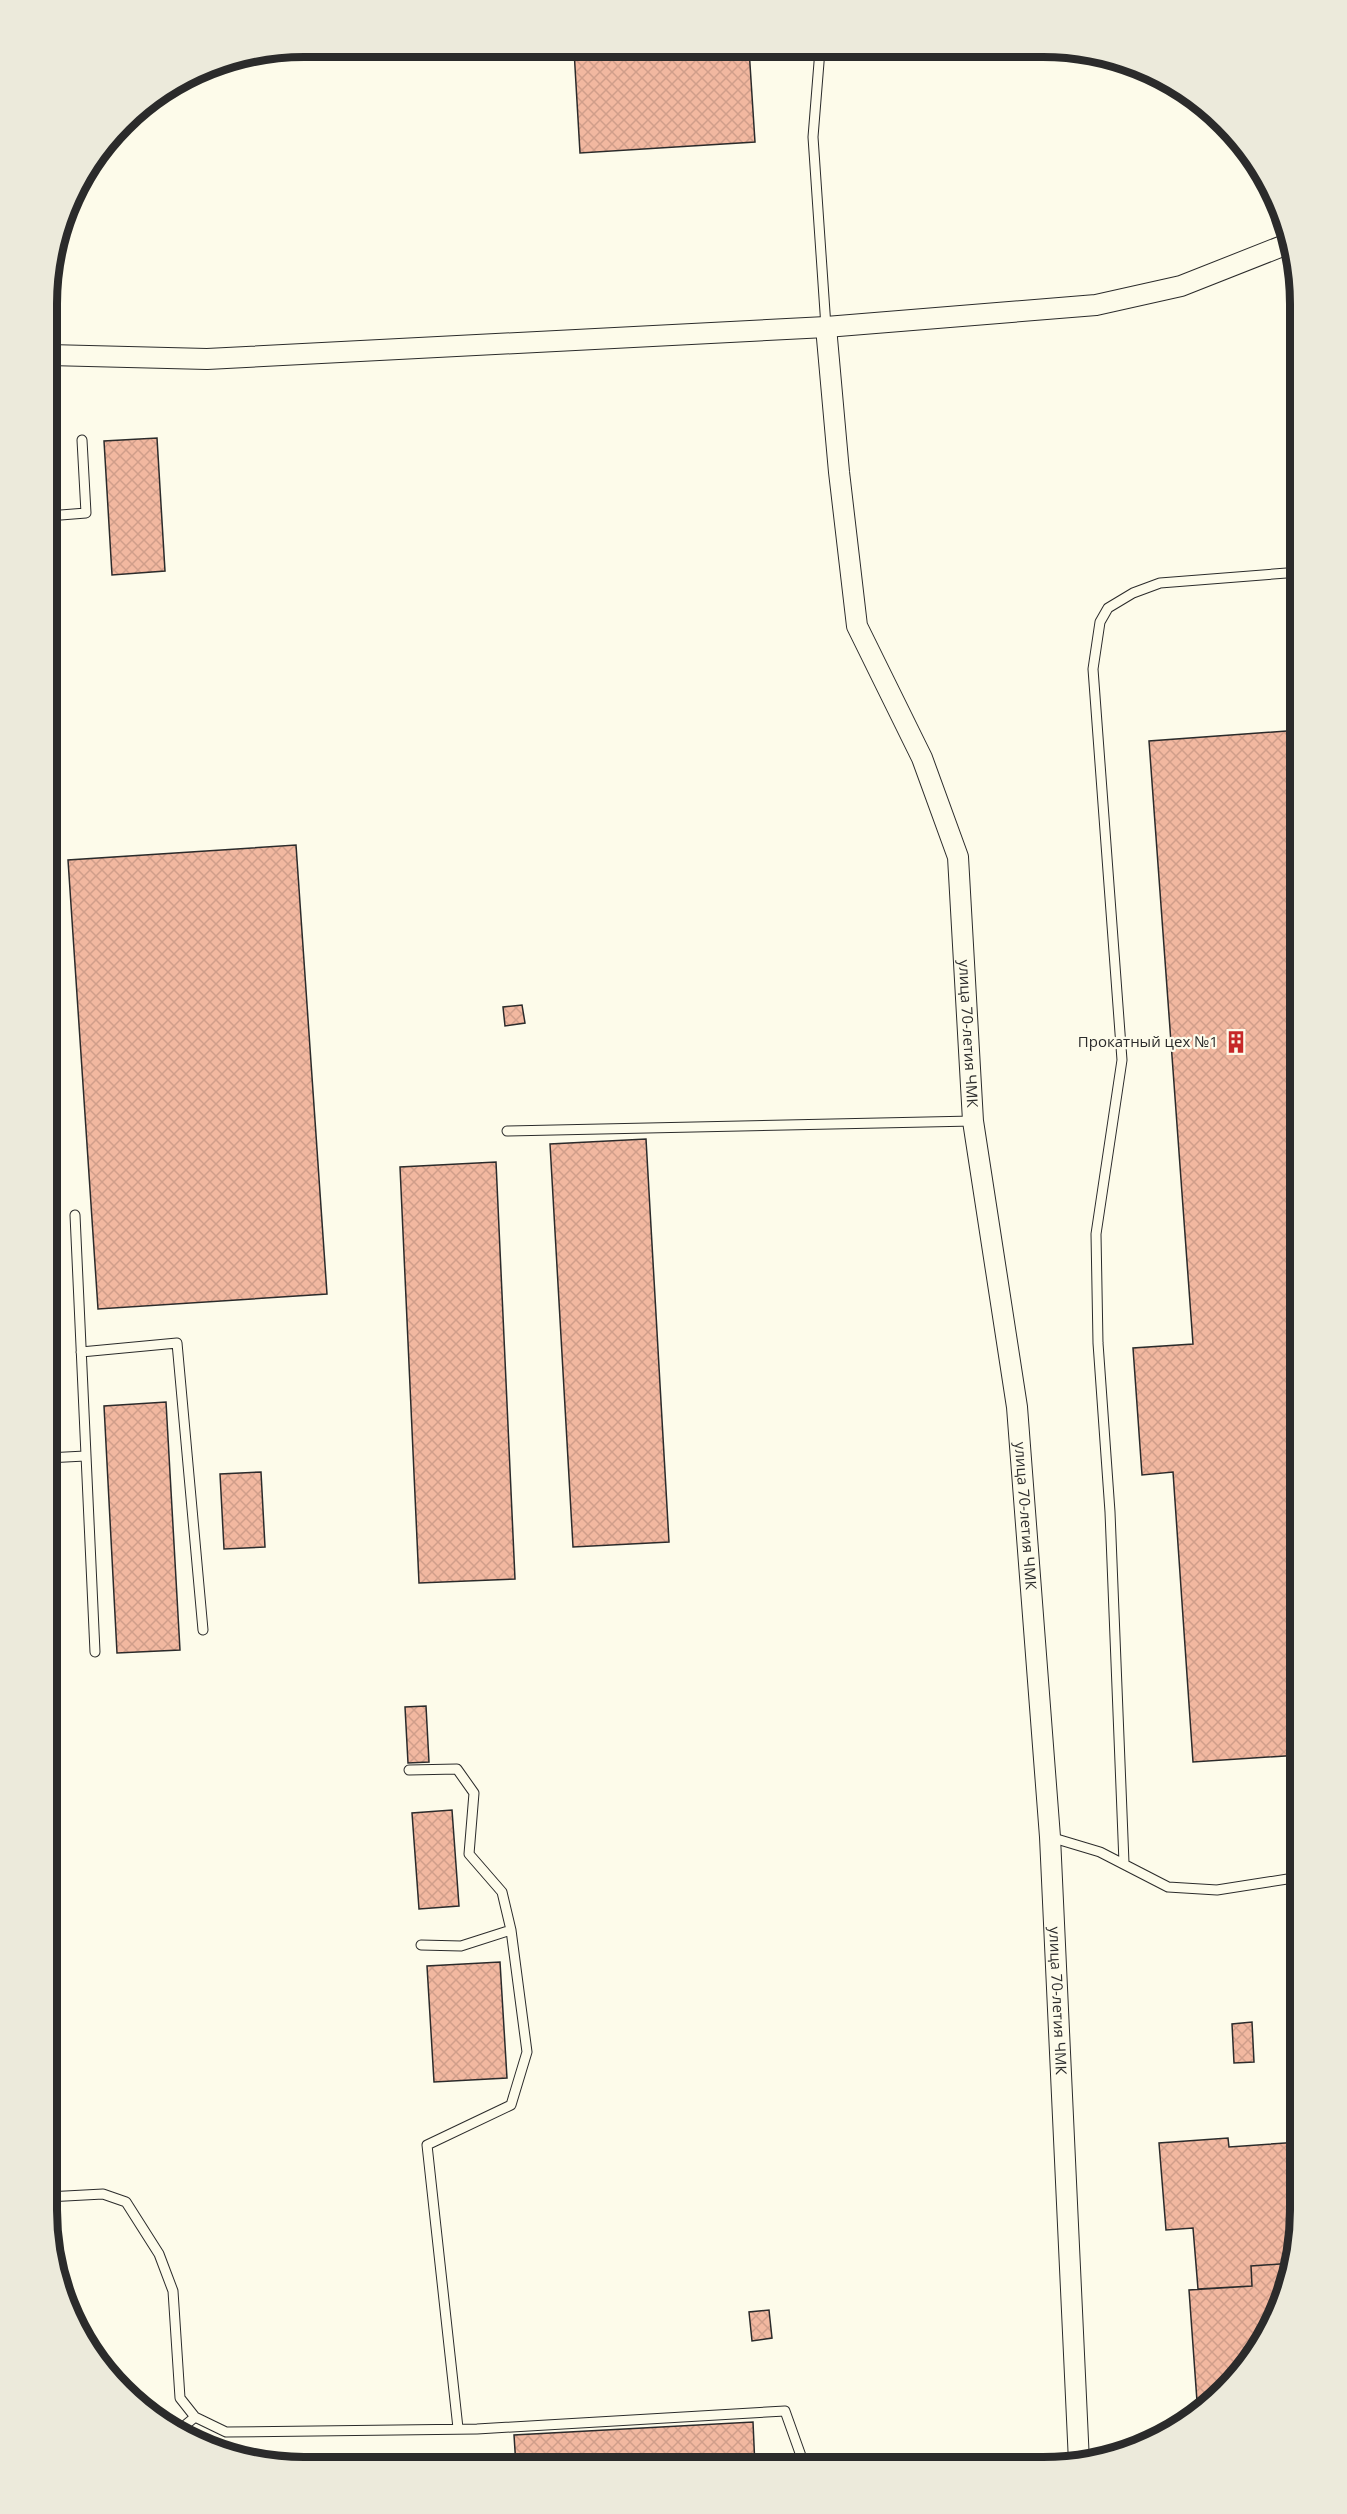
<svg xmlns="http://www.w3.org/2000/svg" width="1347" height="2514" font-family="'Open Sans',sans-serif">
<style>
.building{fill:url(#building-cross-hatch);stroke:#2b2b2b;stroke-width:1.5}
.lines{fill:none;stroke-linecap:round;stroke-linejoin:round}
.service-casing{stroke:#2b2b2b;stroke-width:11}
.minor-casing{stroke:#2b2b2b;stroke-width:22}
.service{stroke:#fdfbea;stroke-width:9}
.minor{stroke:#fdfbea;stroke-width:20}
.labels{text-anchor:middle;stroke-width:4.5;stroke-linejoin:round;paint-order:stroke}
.street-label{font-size:15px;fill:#2b2b2b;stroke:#fdfbea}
.poi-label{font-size:15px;fill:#2b2b2b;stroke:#fdfbea;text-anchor:end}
.rim{fill:none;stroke:#2b2b2b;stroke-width:8}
</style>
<defs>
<pattern id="building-cross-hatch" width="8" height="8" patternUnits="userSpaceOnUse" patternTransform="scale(1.5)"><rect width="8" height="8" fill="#f2b8a0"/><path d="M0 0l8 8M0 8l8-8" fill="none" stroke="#d09e8a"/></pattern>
</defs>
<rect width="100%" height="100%" fill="#fdfbea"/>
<path class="building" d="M607,48L749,49L755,142L580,153L574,50Z
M157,438L165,571L112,575L104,441Z
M1300,730V1755L1193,1762L1173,1472L1142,1475L1133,1348L1193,1344L1149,741Z
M296,845L327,1294L98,1309L68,860Z
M522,1005L525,1023L505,1026L503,1007Z
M646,1139L669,1542L573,1547L550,1144Z
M496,1162L515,1579L419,1583L400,1167Z
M166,1402L180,1650L117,1653L104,1406Z
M261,1472L265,1547L224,1549L220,1474Z
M426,1706L429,1762L408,1763L405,1707Z
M452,1810L459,1906L419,1909L412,1813Z
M500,1962L507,2078L434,2082L427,1966Z
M1252,2022L1254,2062L1234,2063L1232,2024Z
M1228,2138L1229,2147L1300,2142V2228L1293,2263L1251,2266L1252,2286L1198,2289L1193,2228L1166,2230L1159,2143Z
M1293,2263L1288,2286L1285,2287L1286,2295L1248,2367L1198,2415L1189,2290L1252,2286L1251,2266Z
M769,2310L772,2338L752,2341L749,2312Z
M753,2422L755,2467L516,2466L514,2435Z"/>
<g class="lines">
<g class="service-casing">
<path id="service" d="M820,50L813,137L826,327
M48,516L86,513L82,440
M507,1131L973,1121
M75,1215L95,1652
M81,1352L177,1343L203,1630
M47,1458L85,1456
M409,1770L457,1769L474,1793L469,1854L502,1892L511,1930L527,2052L511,2105L427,2145L458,2428
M1050,1837L1100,1852L1168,1887L1217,1890L1300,1877
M1124,1863L1110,1512L1098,1343L1096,1234L1122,1060L1093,669L1100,622L1108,608L1133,593L1160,583L1300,572
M421,1945L461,1946L511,1930
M47,2197L103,2194L126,2202L159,2254L173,2291L180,2398L195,2417L177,2432
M195,2417L226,2432L477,2429L785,2411L805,2467"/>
</g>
<g class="minor-casing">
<g id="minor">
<path id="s1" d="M826,327L839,472L857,626L922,758L958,857L973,1121L1017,1407L1050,1837L1079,2462"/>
<path d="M49,355L207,359L826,327L1096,305L1181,286L1290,243"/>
</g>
</g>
<use href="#service" class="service"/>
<use href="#minor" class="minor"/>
</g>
<defs>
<g id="building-bare" transform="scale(1.8)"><path d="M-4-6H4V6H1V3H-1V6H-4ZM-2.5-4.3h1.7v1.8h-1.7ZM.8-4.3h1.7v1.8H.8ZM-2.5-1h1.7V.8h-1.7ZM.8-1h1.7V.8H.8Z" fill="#c62828" stroke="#fdfbea" stroke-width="2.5" paint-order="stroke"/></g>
</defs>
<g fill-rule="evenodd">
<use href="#building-bare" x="1236" y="1042"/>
</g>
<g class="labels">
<g class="street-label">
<text dy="5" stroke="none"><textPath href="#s1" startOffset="730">улица 70-летия ЧМК</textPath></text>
<text dy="5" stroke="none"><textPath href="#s1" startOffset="1216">улица 70-летия ЧМК</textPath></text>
<text dy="5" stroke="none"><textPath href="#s1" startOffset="1702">улица 70-летия ЧМК</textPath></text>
</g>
<g class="poi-label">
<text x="1218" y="1047">Прокатный цех №1</text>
</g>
</g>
<path d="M0 0H1347V2514H0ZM304 57H1043A247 247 0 0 1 1290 304V2210A247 247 0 0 1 1043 2457H304A247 247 0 0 1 57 2210V304A247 247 0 0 1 304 57Z" fill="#eceadb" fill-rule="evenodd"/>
<path class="rim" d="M304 57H1043A247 247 0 0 1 1290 304V2210A247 247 0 0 1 1043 2457H304A247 247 0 0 1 57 2210V304A247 247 0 0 1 304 57Z"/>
</svg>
